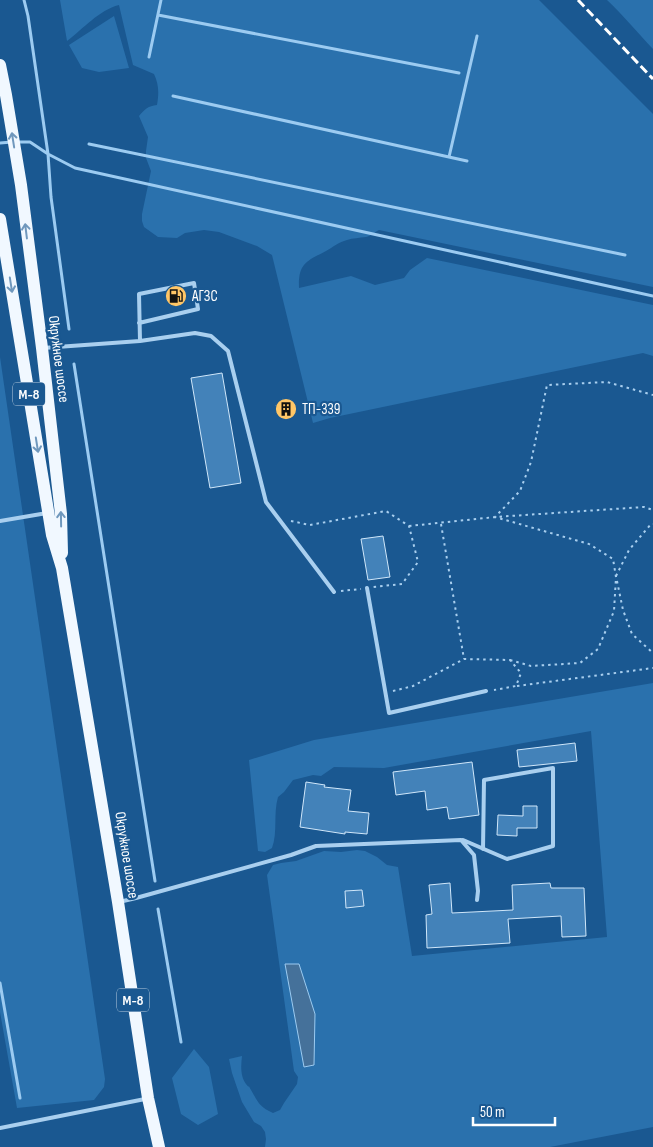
<svg xmlns="http://www.w3.org/2000/svg" width="653" height="1147" font-family="'Sofia Sans Condensed',sans-serif">
<style>
.green{fill:#2a71ad}
.water{fill:#45719a;stroke:#9ccbf1}
.lines{fill:none;stroke-linecap:round;stroke-linejoin:round}
.stream{stroke:#9ccbf1;stroke-width:3}
.building{fill:#4382b9;stroke:#d0e7fa}
.path{stroke:#a9cfef;stroke-width:2;stroke-dasharray:2.5 4;stroke-linecap:butt}
.lane{stroke:#a9cfef;stroke-width:4}
.primary{stroke:#f1f8ff;stroke-width:12}
.rail{stroke:#fff;stroke-width:3;stroke-dasharray:9 4;stroke-linecap:butt}
.oneway{stroke:#7098bd}
.labels{text-anchor:middle;stroke-width:4.5;stroke-linejoin:round;paint-order:stroke}
.shield{fill:#1a5891;stroke:#bacdde;stroke-width:1}
.shield-label{font-size:14px;font-weight:bold;fill:#fff}
.poi-label{font-size:15px;fill:#fff;stroke:#1a5891;text-anchor:start}
.street-label{font-size:15px;fill:#fff;stroke:#1a5891}
</style>
<rect width="100%" height="100%" fill="#1a5891"/>
<path class="green" d="M60,0H539L653,114V287L379,230C375,232 371,236 366,237C359,238 353,238 347,240C339,242 333,247 326,251C307,261 298,263 299,288L351,276L375,285L404,278L410,270L427,258L653,305V356L643,353L330,418L313,423L272,255L257,246L219,232L204,230L185,233L177,238L158,237L144,227L142,221V214L151,171L146,158V151L148,137L139,116C145,109 148,106 157,105C159,93 159,85 154,74L133,65L119,5C99,10 83,29 67,41Z
M607,0H653V49C638,33 623,15 607,0Z
M114,16L129,68L99,72L82,68L69,45Z
M0,357L105,1079L104,1087L94,1100L17,1108L0,1012Z
M653,683V1127L550,1147H265L266,1139L265,1132L261,1126L254,1122L242,1102L232,1073L229,1059L242,1056C241,1065 240,1076 246,1084C251,1090 247,1083 251,1090C258,1102 259,1107 273,1113L280,1110L284,1103L297,1084L298,1077L294,1071L267,875L273,865L281,863L296,861L324,851L341,852L357,850L365,851L377,857L387,865L398,867L412,956L607,937L591,731L384,768L334,767L321,776L313,775L293,780L284,792L278,797C273,814 278,832 272,848L265,852L258,851L249,760L314,740Z
M194,1049L209,1067L218,1114L198,1125L181,1114L172,1078Z"/>
<path class="water" d="M285,964H299L315,1014L314,1065L304,1067Z"/>
<g class="lines">
<path class="stream" d="M24,0L28,16L48,154L51,197L69,329
M158,15L459,73
M149,57L161,0
M173,96L467,161
M18,142H30L48,154L75,168L653,296
M0,143L12,142
M89,144L625,255
M449,157L477,36
M74,364L155,881
M158,909L181,1042
M0,983L20,1098"/>
</g>
<path class="building" d="M222,373L241,483L210,488L191,378Z
M293,403L295,413L278,415L276,405Z
M383,536L390,577L368,580L361,539Z
M575,743L577,761L519,767L517,750Z
M472,762L479,815L449,819L447,807L427,810L425,791L396,795L393,772Z
M306,782L325,785L324,787L351,790L348,811L369,813L367,834L345,832V834L300,827Z
M523,806H537V828H517V836L497,835L498,815L523,816Z
M450,883L452,913L513,910L512,885L550,883L551,888H584L586,936L562,937L561,916L508,919L510,943L427,948L426,915L432,914L429,885Z
M362,890L364,906L346,908L345,891Z"/>
<g class="lines">
<path class="path" d="M291,521L310,525L386,511L409,526L418,562L402,584L373,587
M441,524L464,659
M409,526L495,517L644,507L653,510
M616,576L629,550L651,524H653
M617,581L623,610L632,634L653,653
M341,591L361,589
M510,660L531,666L580,663L598,649L614,611L616,577L613,559L589,544L495,517L520,491L531,462L547,385L607,382L653,395
M517,686L653,668
M393,691L413,686L464,659L510,660L521,673L516,686L494,690"/>
<path class="lane" d="M139,323L198,309L194,283L139,294L140,341
M43,348L140,341L195,333L211,336L228,351L266,502L334,592
M0,521L47,513
M367,588L389,713L486,691
M463,840L507,859L553,846V768L484,780L483,849
M119,902L136,898L291,855L316,846L461,840L474,855L478,891L477,900
M0,1128L145,1099"/>
<path class="primary" d="M0,65L6,95L21,185L42,348L61,514L62,553
M0,219L52,535L62,568L118,902L148,1098L159,1147"/>
<path class="rail" d="M578,0L653,79"/>
</g>
<defs><path id="oneway-shaft" d="M-6 0H5M1.5-3L5.5 0L1.5 3" fill="none" stroke-width="1.6" stroke-linecap="round" stroke-linejoin="round" transform="scale(1.25)"/></defs>
<g class="oneway">
<use href="#oneway-shaft" transform="translate(13 140) rotate(-99)"/>
<use href="#oneway-shaft" transform="translate(26 231) rotate(-97)"/>
<use href="#oneway-shaft" transform="translate(11 285) rotate(81)"/>
<use href="#oneway-shaft" transform="translate(37 445) rotate(81)"/>
<use href="#oneway-shaft" transform="translate(61 519) rotate(-91)"/>
</g>
<defs>
<g id="fuel-disc" transform="scale(1.125)"><circle r="9.5" fill="#ffc667" stroke="#1a5891"/><path d="M-5.5-6h7V0h2V4h1.3V-2.5L3-4.5l.8-.8L6-3V5H2.5V1h-1V6h-7ZM-4.2-4.7v3.2H.2V-4.7Z" fill="#111"/></g>
<g id="building-disc" transform="scale(1.125)"><circle r="9.5" fill="#ffc667" stroke="#1a5891"/><path d="M-4-6H4V6H1V3H-1V6H-4ZM-2.5-4.3h1.7v1.8h-1.7ZM.8-4.3h1.7v1.8H.8ZM-2.5-1h1.7V.8h-1.7ZM.8-1h1.7V.8H.8Z" fill="#111"/></g>
</defs>
<g fill-rule="evenodd">
<use href="#fuel-disc" x="176" y="296"/>
<use href="#building-disc" x="286" y="409"/>
</g>
<g class="labels">
<g class="shield">
<rect x="13" y="382.5" width="32" height="23" rx="4"/>
<rect x="117" y="988.5" width="32" height="23" rx="4"/>
</g>
<g class="shield-label">
<text x="29" y="399">М-8</text>
<text x="133" y="1005">М-8</text>
</g>
<g class="poi-label">
<text x="192" y="301">АГЗС</text>
<text x="302" y="414">ТП-339</text>
</g>
<g class="street-label">
<text transform="translate(59 359) rotate(83)" y="5">Окружное шоссе</text>
<text transform="translate(127 855) rotate(81)" y="5">Окружное шоссе</text>
</g>
</g>
<path d="M473 1117v8h82v-8" fill="none" stroke="#ffffff" stroke-width="2.5"/>
<text x="480" y="1117" font-size="15" fill="#ffffff" stroke="#1a5891" stroke-width="4" paint-order="stroke">50 m</text>
</svg>
